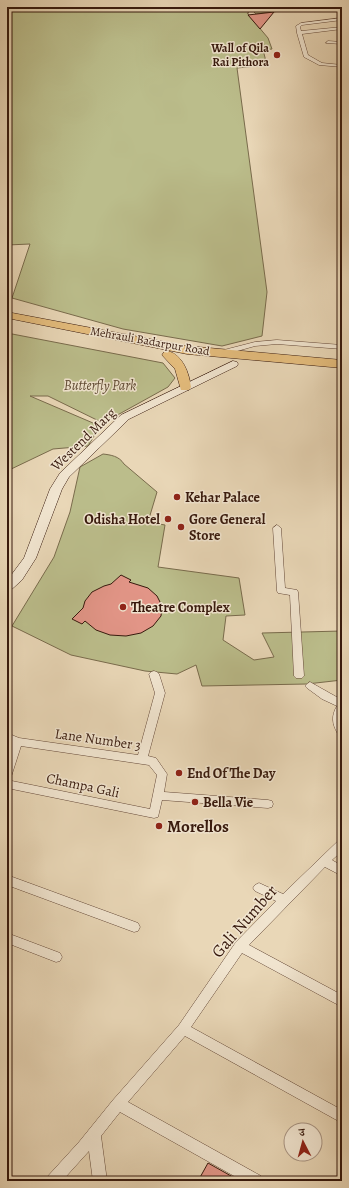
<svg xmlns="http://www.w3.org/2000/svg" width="349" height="1188" font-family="Alegreya,'Noto Serif Devanagari',serif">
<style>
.green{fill:#bbbd8b;stroke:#796b4c}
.building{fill:#e29587;stroke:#37190d}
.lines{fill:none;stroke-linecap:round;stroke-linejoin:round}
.street-casing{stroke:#644838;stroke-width:1}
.secondary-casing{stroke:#37190d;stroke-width:1}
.primary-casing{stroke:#37190d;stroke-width:1}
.street{fill:#f1e5d0;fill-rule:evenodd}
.secondary{fill:#f1e5d0;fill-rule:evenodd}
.primary{fill:#e4bc7c;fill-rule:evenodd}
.poi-dot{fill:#8f2418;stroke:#f1e5d0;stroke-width:1.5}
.labels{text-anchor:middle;stroke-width:3;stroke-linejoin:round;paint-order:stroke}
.far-poi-label{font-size:12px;font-weight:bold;fill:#37190d;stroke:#f1e5d0;text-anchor:end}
.far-street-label{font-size:12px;fill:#37190d;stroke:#f1e5d0}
.park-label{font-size:14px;font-style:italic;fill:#5f4a33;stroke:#f1e5d0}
.street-label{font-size:14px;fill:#37190d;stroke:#f1e5d0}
.poi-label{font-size:14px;font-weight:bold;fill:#37190d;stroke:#f1e5d0;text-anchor:start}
.near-poi-label{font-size:17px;font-weight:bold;fill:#37190d;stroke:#f1e5d0;text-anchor:start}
.near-street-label{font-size:17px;fill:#37190d;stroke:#f1e5d0}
</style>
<rect width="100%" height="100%" fill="#e9d7b7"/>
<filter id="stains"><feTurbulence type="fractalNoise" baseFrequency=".005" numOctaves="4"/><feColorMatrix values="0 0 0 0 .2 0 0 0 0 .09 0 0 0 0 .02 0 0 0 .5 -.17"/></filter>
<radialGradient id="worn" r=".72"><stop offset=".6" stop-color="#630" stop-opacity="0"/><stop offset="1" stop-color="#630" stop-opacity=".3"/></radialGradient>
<path class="green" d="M7,7H244L249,13H247L268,38L272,49L263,50L267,65L237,68L267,292L262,336L222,346L123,329L12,298L30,244L7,245Z
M249,7H314L256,14Z
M7,333L163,363L175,378L168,387L103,423L48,396H30L100,426L88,446L53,449L7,471Z
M103,454C111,455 119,456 124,464L157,492L148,522L165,525L158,567L239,578L245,615L226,616L223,640L254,660L274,657L262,633L342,631V680L307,684L202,686L196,665L177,674L145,671L71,655L12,626L54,557L70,512L80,467Z"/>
<path class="building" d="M274,12L260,29L248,15Z
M121,575L131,580L129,582L148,588L157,596L162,606L161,616L153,626L141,633L126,636L110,635L96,630L85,621L82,624L72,619L83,608L85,601L92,592L104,586L111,584Z
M208,1163L240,1181H198Z"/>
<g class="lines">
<g class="street-casing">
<path id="street" d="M342,18V20L302,25L300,27L301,31L342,27V29L302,34L308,55L322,63L342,65V67L319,65L304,57L297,33L296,26L301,23Z
M328,41L342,42V44L326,43Z
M277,340L342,345V349L277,344L255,346L223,355L219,353L220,351L255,342Z
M277,525L281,528L285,588L297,590L298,592L304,676L302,678H296L294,676L290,595L278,593L277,591L273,528Z
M154,671L157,672L159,674L165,693L148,756L156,758L167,774L164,792L268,800L272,801L273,804L272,807L268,808L162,800L158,817L154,818L7,788V780L150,809L157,775L149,765L21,746L12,774L11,777L7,778V758L11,744L7,741V733L19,738L138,755L155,693L149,674L151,672Z
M310,682L342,700V735L338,734C332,724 331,716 337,706L322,699L307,688L305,686L307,684Z
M342,840V851L332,860L342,866V876L325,867L249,945L342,995V1007L242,953L191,1027L342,1110V1123L185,1036L128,1102L261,1176L263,1181H243L120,1112L101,1136L107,1181H93L89,1151L62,1181H46L48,1176L79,1142L113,1100L179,1025L236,942L276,901L255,891L253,888L255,885L259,883L283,894L338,841Z
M7,875L138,923L140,927L138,931L134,932L7,885Z
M7,933L60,953L62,957L60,961L56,962L7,943Z"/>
</g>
<g class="secondary-casing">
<path id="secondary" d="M233,361L237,362L238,364L237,366L129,419L69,477L62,489L36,558L22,580L12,589L7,590V579L12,574L24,558L50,489L60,473L121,415Z"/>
</g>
<g class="primary-casing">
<path id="primary" d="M7,312L187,346L342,360V368L187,354L7,318Z
M168,351C183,355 189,373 191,387L189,390H181L175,369L162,355L164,352Z"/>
</g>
<use href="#street" class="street"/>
<use href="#secondary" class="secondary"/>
<use href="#primary" class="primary"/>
</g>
<g class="poi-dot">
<circle cx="277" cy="55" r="4"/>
<circle cx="177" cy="497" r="4"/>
<circle cx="168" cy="519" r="4"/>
<circle cx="181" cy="527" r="4"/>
<circle cx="123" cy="607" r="4"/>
<circle cx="179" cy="773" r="4"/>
<circle cx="195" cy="802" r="4"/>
<circle cx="159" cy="826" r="4"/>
</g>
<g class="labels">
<g class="far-poi-label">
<text x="269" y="52">Wall of Qila<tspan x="269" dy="14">Rai Pithora</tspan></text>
</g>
<g class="far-street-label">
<text transform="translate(150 341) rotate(10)" y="4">Mehrauli Badarpur Road</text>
</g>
<g class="park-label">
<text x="100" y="390">Butterfly Park</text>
</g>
<g class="street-label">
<text transform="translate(83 439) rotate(-44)" y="5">Westend Marg</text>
<text transform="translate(98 739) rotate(8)" y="5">Lane Number 3</text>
<text transform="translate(83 785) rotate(12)" y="5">Champa Gali</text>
</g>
<g class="poi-label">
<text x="185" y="502">Kehar Palace</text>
<text x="160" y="524" text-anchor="end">Odisha Hotel</text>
<text x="189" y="524">Gore General<tspan x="189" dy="16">Store</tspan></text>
<text x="131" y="612">Theatre Complex</text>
<text x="187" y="778">End Of The Day</text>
<text x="203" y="807">Bella Vie</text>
</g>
<g class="near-poi-label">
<text x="167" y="832">Morellos</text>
</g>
<g class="near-street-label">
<text transform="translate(244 921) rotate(-49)" y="6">Gali Number</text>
</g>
</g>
<rect width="349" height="1188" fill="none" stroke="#e9d7b7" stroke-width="24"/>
<rect x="8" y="8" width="333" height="1172" fill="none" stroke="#37190d" stroke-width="2"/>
<rect x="12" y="12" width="325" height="1164" fill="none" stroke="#37190d"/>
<g transform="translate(303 1142) rotate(354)"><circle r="19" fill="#f1e5d0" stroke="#a79382"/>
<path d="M0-3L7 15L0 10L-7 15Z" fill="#8f2418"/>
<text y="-6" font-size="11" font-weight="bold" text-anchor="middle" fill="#37190d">उ</text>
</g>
<rect width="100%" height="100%" filter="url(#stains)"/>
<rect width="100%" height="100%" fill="url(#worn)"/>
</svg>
